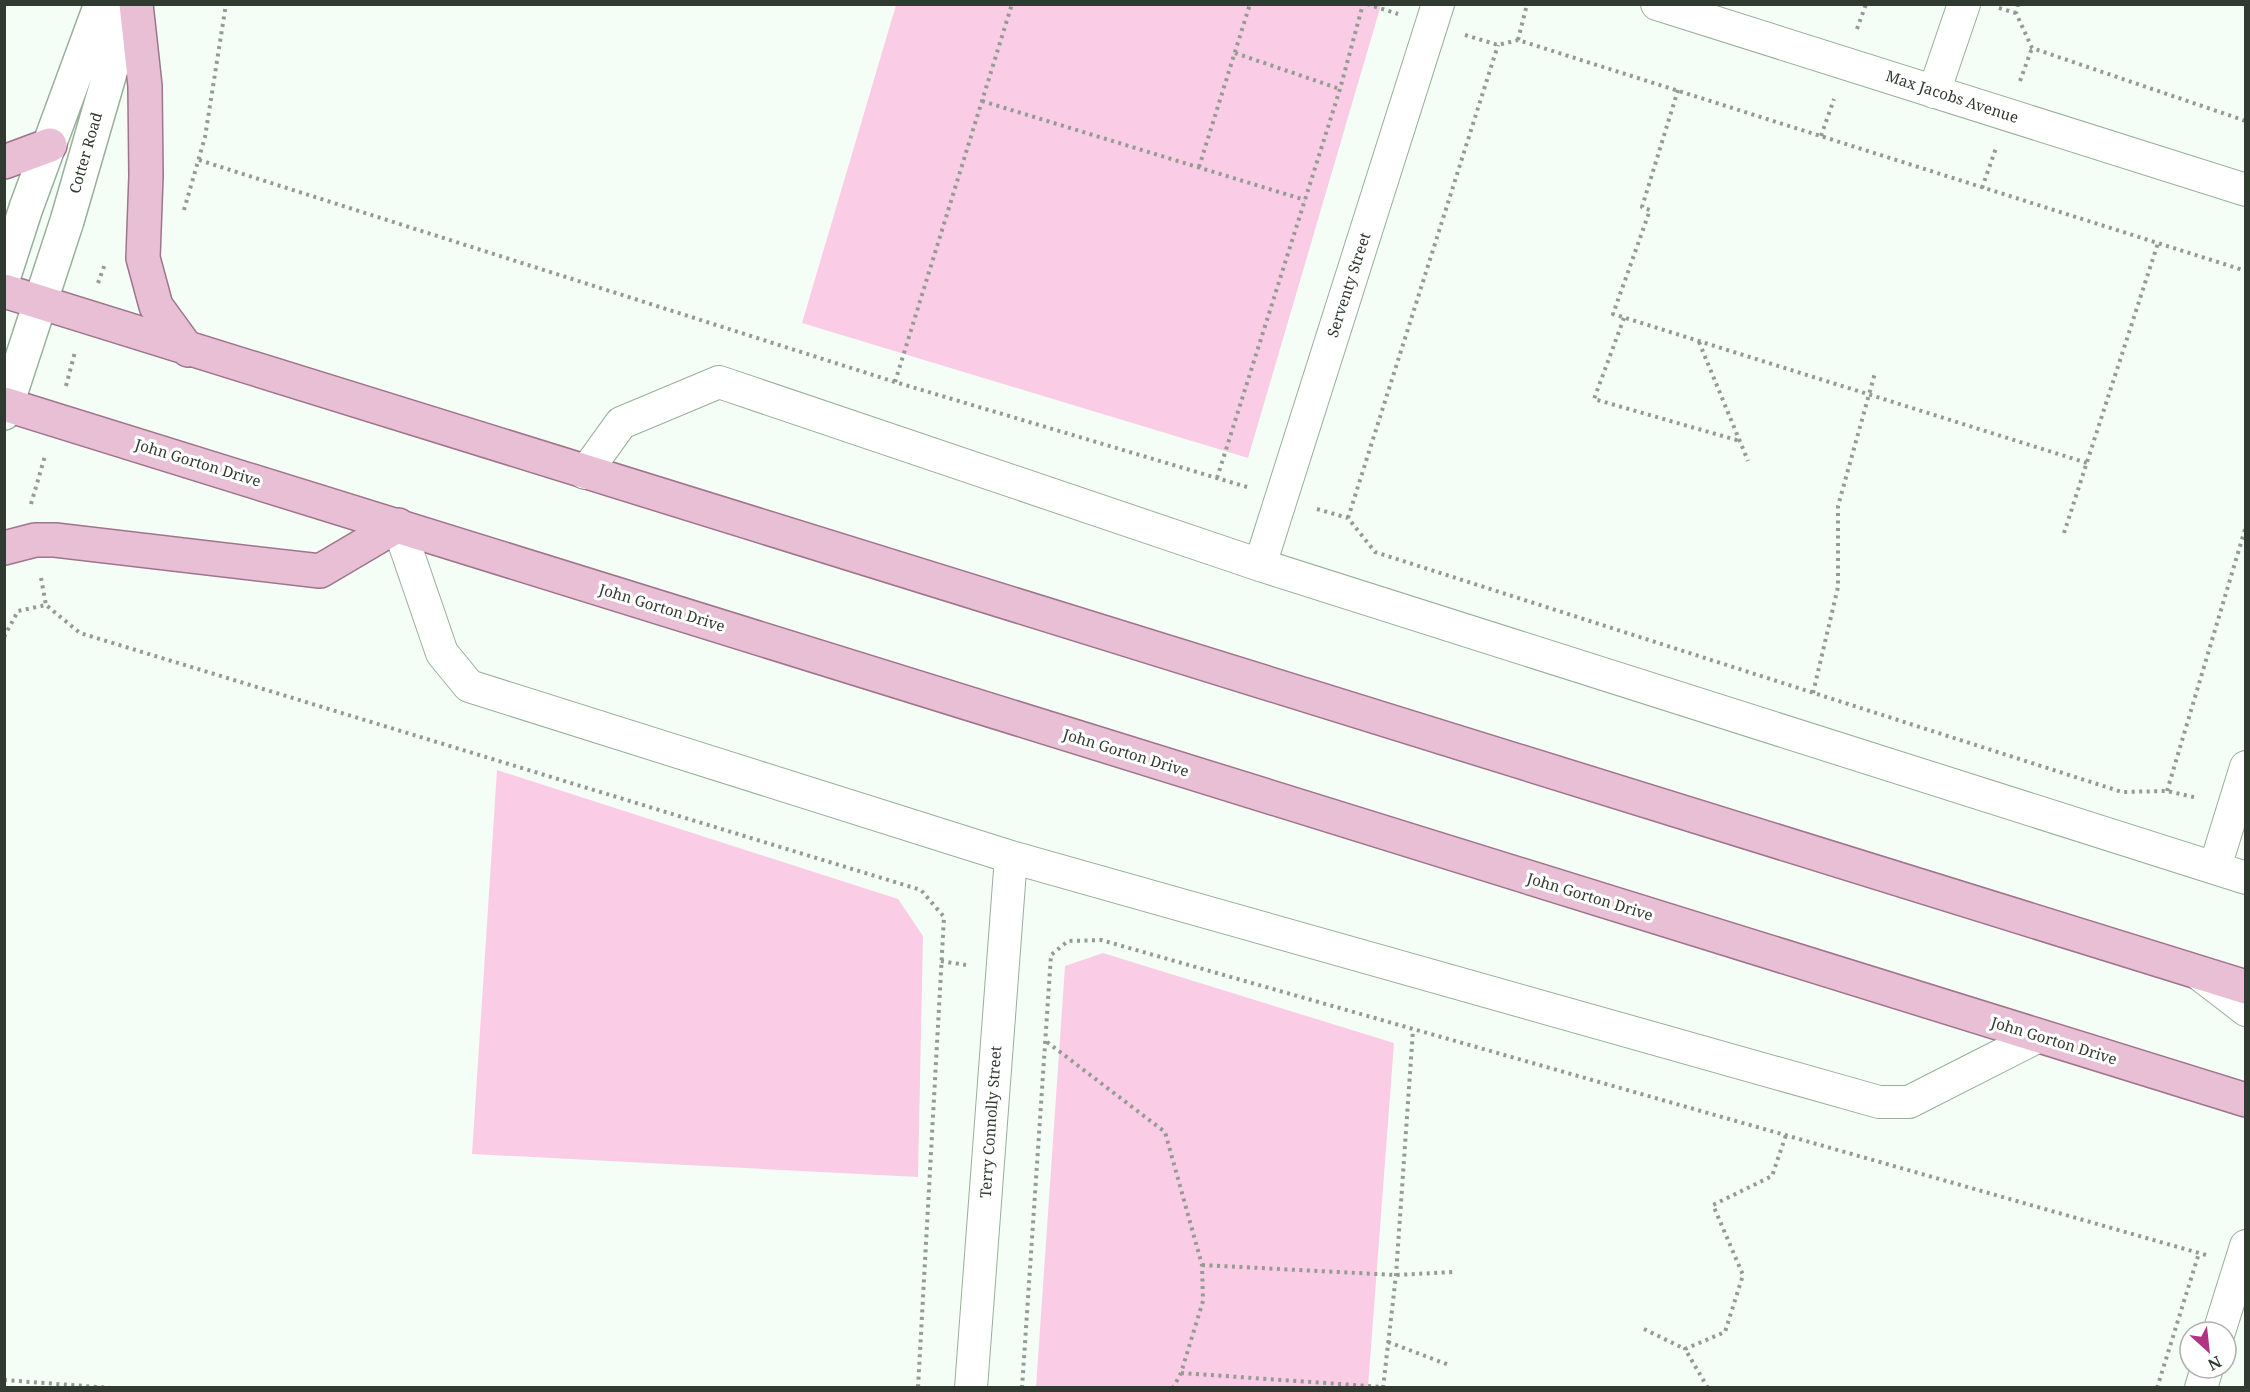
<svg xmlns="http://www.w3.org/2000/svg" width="2250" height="1392" font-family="'Noto Serif',serif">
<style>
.green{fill:#fbcce5}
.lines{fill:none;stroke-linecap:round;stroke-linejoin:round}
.street-casing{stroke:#98af9a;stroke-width:34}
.secondary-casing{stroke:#98af9a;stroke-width:36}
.primary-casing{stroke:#9f758b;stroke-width:36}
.path{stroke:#939c93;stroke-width:4;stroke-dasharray:3 4.5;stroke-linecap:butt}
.street{stroke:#fff;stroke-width:32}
.secondary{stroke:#fff;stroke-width:33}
.primary{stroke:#e9bfd6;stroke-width:33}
.labels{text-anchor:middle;stroke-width:6;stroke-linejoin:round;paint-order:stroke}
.street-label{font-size:15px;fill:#313a31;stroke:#fff}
</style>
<rect width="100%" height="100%" fill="#f5fef6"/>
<path class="green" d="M896,5H1381L1248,458L802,323Z
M497,770L898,899L923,936L918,1177L472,1154Z
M1103,953L1394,1043L1368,1387H1036L1065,966Z"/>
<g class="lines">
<g class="street-casing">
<path id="street" d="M1657,4L2246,190
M1934,92L1964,4
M585,473L621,423L719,382L1260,565L2246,878
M398,525L442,653L469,686L1011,857L1879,1102H1909L2039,1036
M1260,565L1438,4
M2215,867L2246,767
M2198,973L2246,1010
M2219,1332L2246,1246
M971,1388L1011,857
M2201,1388L2207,1368"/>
</g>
<g class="secondary-casing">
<path id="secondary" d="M4,276L26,208L101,4
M4,413L67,221L130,4"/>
</g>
<g class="primary-casing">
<path id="primary" d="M136,4L145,86L146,176L143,258L156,306L188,350
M4,162L50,145
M4,291L2246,987
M4,404L2246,1100
M4,548L35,540H55L320,571L398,525"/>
</g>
<path class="path" d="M1367,4L1398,14
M2018,4L2016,13L2032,48L2246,121
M1999,8L2016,13
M1857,29L1866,4
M1465,35L1498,45L1518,40L2246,271
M1518,40L1527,4
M1235,53L1340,89
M2020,81L2032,48
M1678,90L1642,207L1650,210L1613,314L2087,463
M982,101L1305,200
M1821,136L1834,99
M199,160L895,382L1247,487
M1199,167L1250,4
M1982,188L1996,148
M184,210L205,137L226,4
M98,283L105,264
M1624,318L1594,399L1740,441
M1699,342L1748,461
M895,382L1012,4
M66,386L75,352
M1217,478L1340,89L1363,4
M31,504L45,456
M1317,509L1348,518L1375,552L2122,792L2167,791L2198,798
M1348,518L1498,45
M2064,533L2158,243
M41,578L46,605
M4,637L18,611L46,605L80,633L921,890L944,917L918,1388
M1813,693L1838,587V506L1875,373
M2167,791L2246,526
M941,961L966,965
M1047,1042L1165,1132L1202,1265L1203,1301L1181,1373L1173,1388
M1202,1265L1396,1275L1453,1272
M1644,1329L1685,1349
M1388,1342L1449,1365
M1181,1373L1383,1387
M4,1380L111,1388
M1022,1388L1051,955L1068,941L1101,940L2206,1255
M1383,1388L1396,1275L1413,1030
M1708,1388L1685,1349L1725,1332L1743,1275L1713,1205L1772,1176L1786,1135
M2157,1388L2199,1253"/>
<use href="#street" class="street"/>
<use href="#secondary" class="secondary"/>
<use href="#primary" class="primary"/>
</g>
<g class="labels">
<g class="street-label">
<text transform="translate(1952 97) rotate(18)" y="5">Max Jacobs Avenue</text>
<text transform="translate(86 153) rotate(-74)" y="5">Cotter Road</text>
<text transform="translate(1349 285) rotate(-72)" y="5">Serventy Street</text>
<text transform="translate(198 463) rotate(17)" y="5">John Gorton Drive</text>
<text transform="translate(662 608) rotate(17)" y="5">John Gorton Drive</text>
<text transform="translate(1126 753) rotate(17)" y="5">John Gorton Drive</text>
<text transform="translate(1590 897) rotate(17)" y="5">John Gorton Drive</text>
<text transform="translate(2054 1041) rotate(17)" y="5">John Gorton Drive</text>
<text transform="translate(991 1122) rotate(-86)" y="5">Terry Connolly Street</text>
</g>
</g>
<rect width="2250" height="1392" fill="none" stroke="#313a31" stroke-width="12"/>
<g transform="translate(2208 1350) rotate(153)"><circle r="28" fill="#ffffff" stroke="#adb0ad" stroke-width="1.5"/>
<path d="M0-4.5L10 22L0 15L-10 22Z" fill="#b03384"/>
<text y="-9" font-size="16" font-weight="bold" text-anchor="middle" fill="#313a31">N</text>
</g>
</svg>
